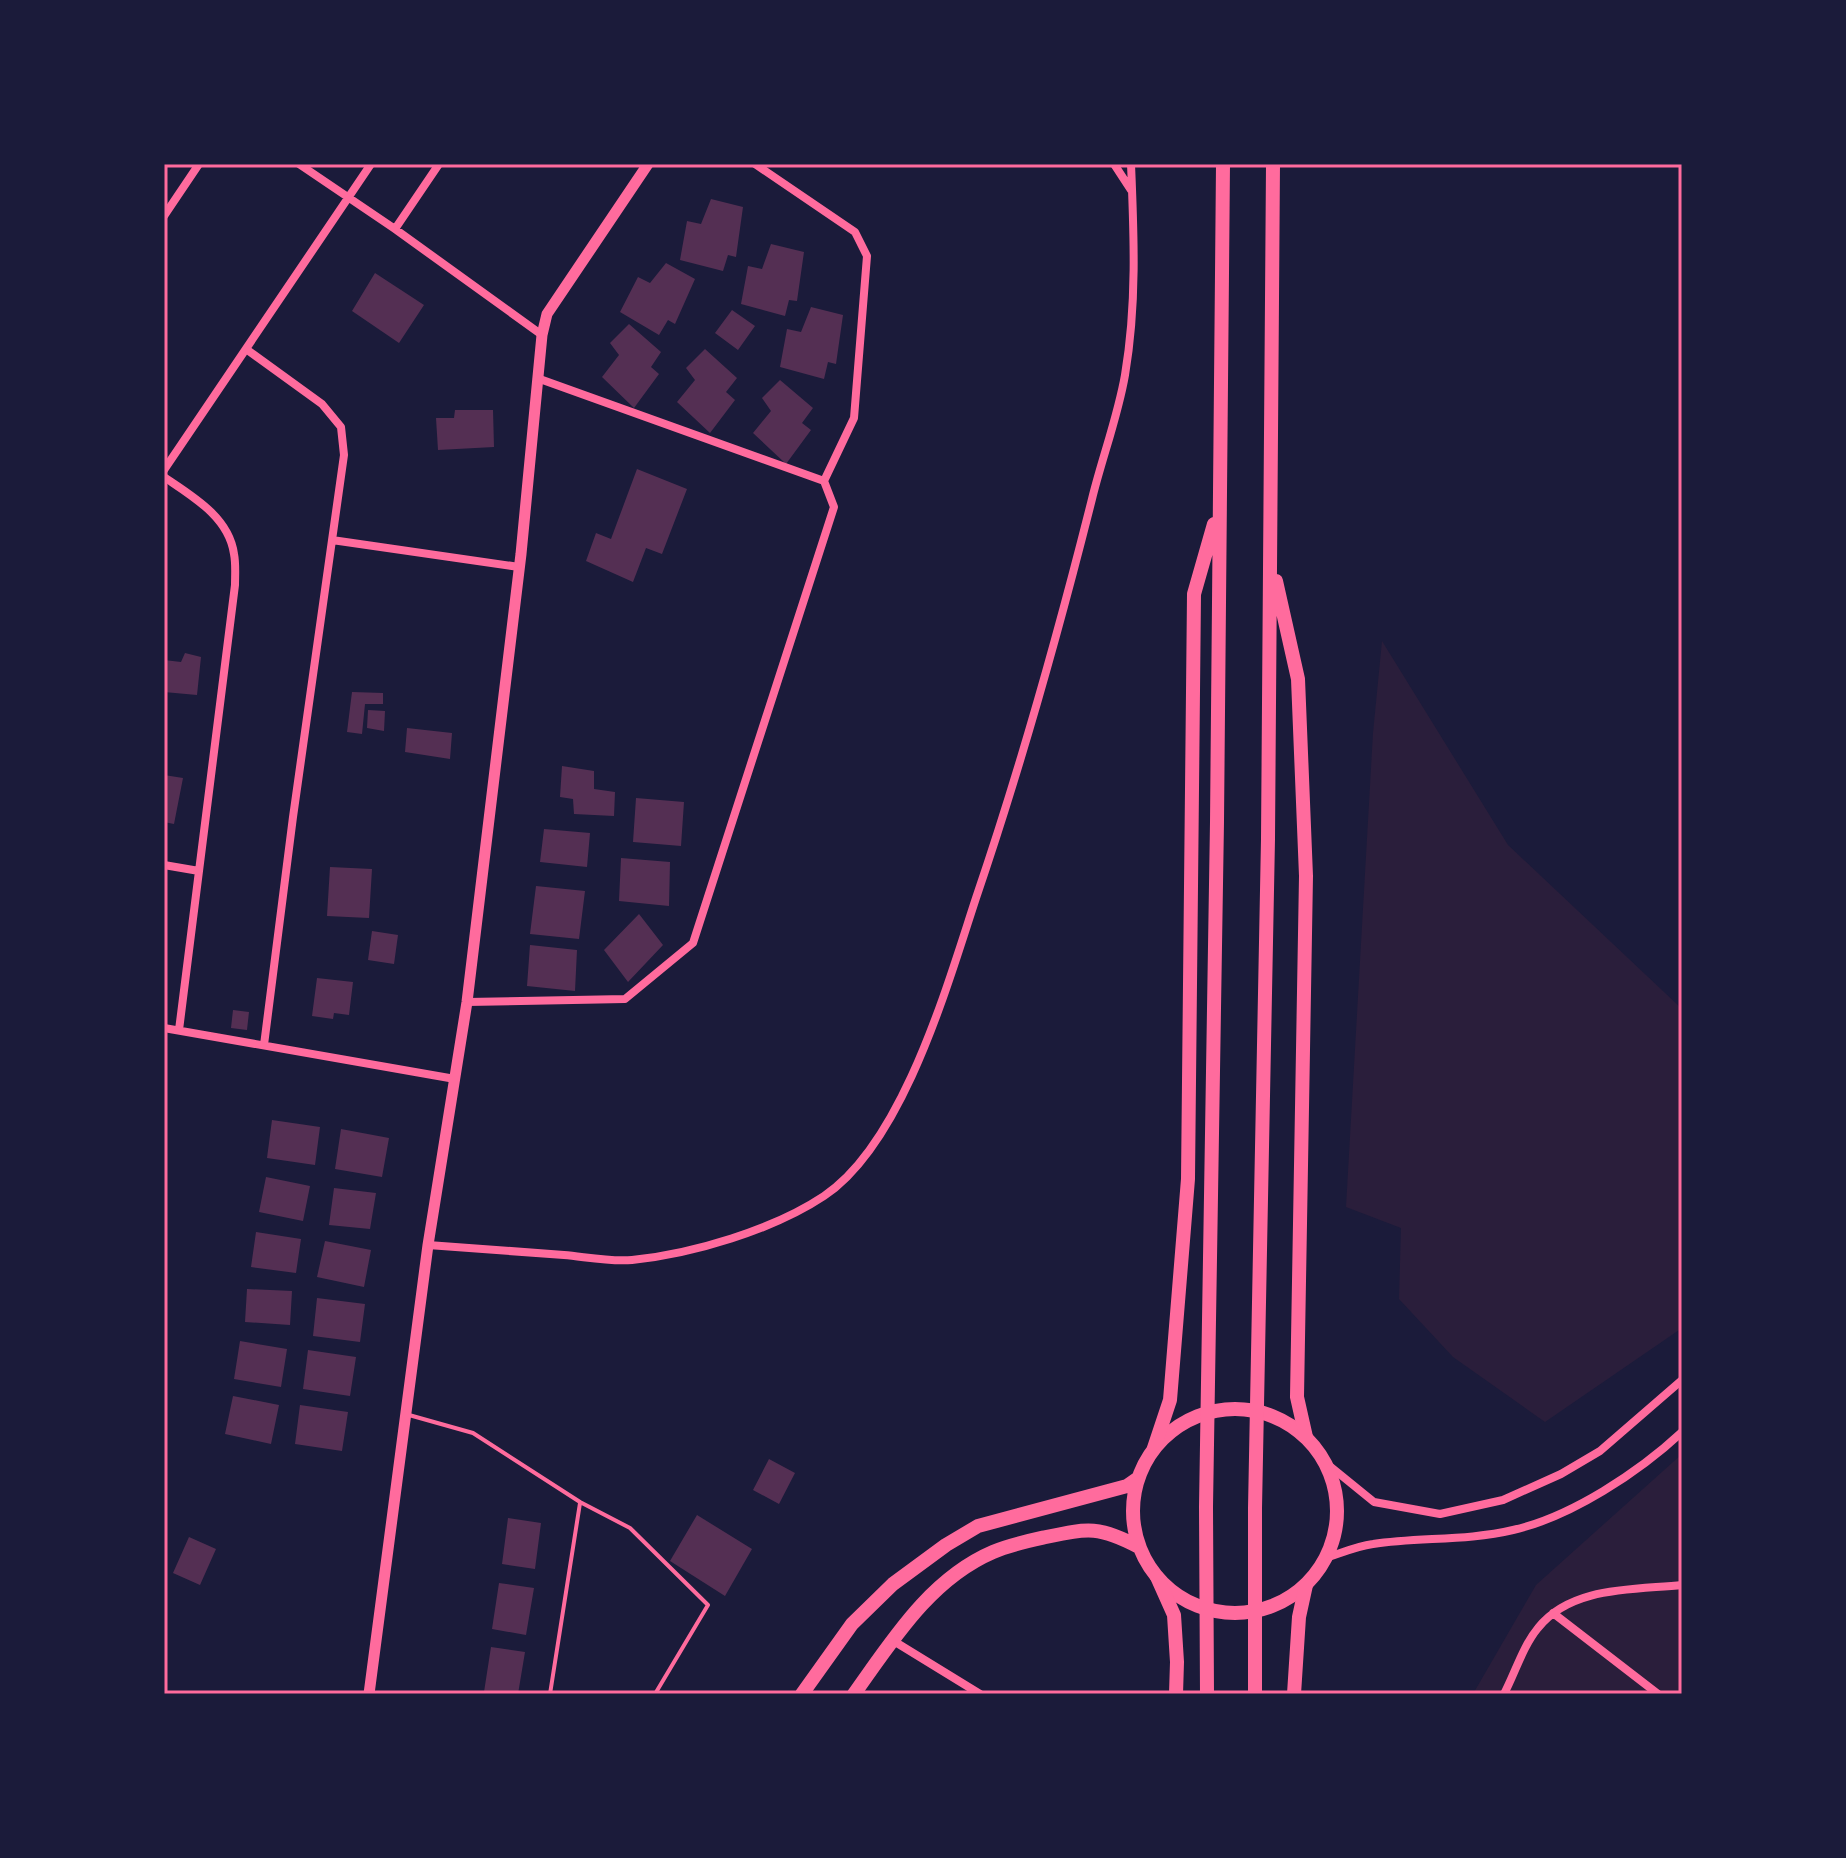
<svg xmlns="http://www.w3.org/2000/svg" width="1846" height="1858" font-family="'Noto Sans',sans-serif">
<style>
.green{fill:#2a1e3b}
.building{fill:#542f53}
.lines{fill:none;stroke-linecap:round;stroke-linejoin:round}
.service{stroke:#ff6b9d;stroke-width:4}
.minor{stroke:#ff6b9d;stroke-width:8}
.tertiary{stroke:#ff6b9d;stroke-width:11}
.primary{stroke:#ff6b9d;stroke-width:14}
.trunk{stroke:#ff6b9d;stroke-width:14}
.neatline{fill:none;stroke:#ff6b9d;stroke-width:3}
</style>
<rect width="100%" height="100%" fill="#1b1b3a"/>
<path class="green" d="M1382,641L1508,845L1682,1009V1328L1545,1422L1453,1357L1399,1299L1401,1228L1346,1207L1373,733Z
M1682,1454V1694H1473L1536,1585Z"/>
<path class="building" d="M711,199L743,207L736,257L728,255L723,271L680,260L687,221L701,224Z
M771,244L804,252L797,301L789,300L785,316L741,304L748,266L762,269Z
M666,263L695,279L675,324L668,320L659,335L620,312L638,277L650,283Z
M375,273L424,305L399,343L352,311Z
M811,307L843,315L836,364L828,362L824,379L780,367L787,329L801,332Z
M732,310L755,326L738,350L715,333Z
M629,324L661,352L651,367L659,374L634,408L602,377L619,355L610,343Z
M705,349L737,378L726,392L735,400L710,433L677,402L695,380L686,368Z
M780,380L813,408L802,423L811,430L786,464L753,433L771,411L762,398Z
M455,410H493L494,447L438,450L436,418H454Z
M637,469L687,489L662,554L646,548L633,582L586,561L596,533L611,539Z
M185,653L201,657L197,695L164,692V660L181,662Z
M352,692L383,693V704H365L362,734L347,732Z
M368,710L385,711L384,731L367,728Z
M407,728L452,733L450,759L405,752Z
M562,766L594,771V789L615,792L614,816L574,814L573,799L560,797Z
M164,775L183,778L174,824L164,822Z
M636,798L684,802L681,846L633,842Z
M544,829L590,833L587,867L540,862Z
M621,858L670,862L669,906L619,901Z
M330,867L372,869L369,918L327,916Z
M536,886L585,891L579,939L530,934Z
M639,914L663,945L628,982L604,950Z
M372,931L398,935L394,964L368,960Z
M530,945L577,950L575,991L527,986Z
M317,978L353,982L349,1015L334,1013L333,1019L312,1016Z
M233,1010L249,1012L247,1030L231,1028Z
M272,1120L320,1127L315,1165L267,1158Z
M341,1129L389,1138L382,1177L335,1169Z
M266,1177L310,1186L303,1221L259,1212Z
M334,1188L376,1193L370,1229L329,1225Z
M256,1232L301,1239L296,1273L251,1267Z
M325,1241L371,1250L364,1287L317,1277Z
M247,1289L292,1291L290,1325L245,1322Z
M317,1298L365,1304L360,1342L313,1336Z
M240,1341L287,1349L281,1387L234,1379Z
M308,1350L356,1357L350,1396L303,1389Z
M233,1396L279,1405L271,1444L225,1434Z
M300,1405L348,1412L342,1451L295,1444Z
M769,1459L795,1473L779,1504L753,1490Z
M697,1515L752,1549L725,1596L670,1561Z
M508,1518L541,1523L535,1569L502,1564Z
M189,1537L216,1549L200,1585L173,1573Z
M499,1583L534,1588L526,1635L492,1629Z
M491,1647L525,1652L518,1694L484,1692Z"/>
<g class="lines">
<path class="service" d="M409,1415L473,1433L580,1502L630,1528L708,1605L655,1694
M550,1694L580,1503"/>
<path class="minor" d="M299,164L395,229L542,335
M1114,164L1131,190
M164,216L199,164
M395,229L439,164
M246,349L322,404L341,427L344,455L293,817L264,1045
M537,378L824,481
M164,470L371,164
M164,477C192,496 229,517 234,554C236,564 235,575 235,585L179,1030
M332,540L519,567
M164,865L199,871
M467,1002L625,999L693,943L834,507L824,481L854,418L867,256L855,232L755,164
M164,1028L455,1079
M428,1245C474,1248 519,1252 564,1255C586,1257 610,1262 632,1260C692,1254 773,1230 824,1196C903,1143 947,986 976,898C1021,766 1058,634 1092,499C1102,458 1118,416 1125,375C1137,304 1134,235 1131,164
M1326,1463L1374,1502L1440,1514L1503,1500L1561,1474L1600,1451L1682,1380
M1326,1558C1341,1553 1357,1546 1373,1544C1419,1537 1467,1541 1513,1530C1571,1517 1639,1472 1682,1432
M1553,1613L1658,1694
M892,1640L980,1694
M1504,1694C1515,1673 1523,1646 1538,1628C1571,1586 1634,1590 1682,1585"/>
<path class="tertiary" d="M369,1694L428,1245L467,1002L521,554L542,335L547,314L648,164"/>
<path class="primary" d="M1133 1511a102 102 0 1 1 204 0a102 102 0 1 1-204 0Z
M802,1694L852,1624L893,1584L946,1545L978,1526L1127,1486L1137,1479
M854,1694C892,1641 930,1579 993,1552C1009,1545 1028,1541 1046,1537C1089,1528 1099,1526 1139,1547"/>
<path class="trunk" d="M1276,581L1298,679L1306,876L1297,1397L1306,1437
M1154,1448L1170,1400L1188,1179L1194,594L1214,524
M1157,1577L1174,1615L1177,1662L1176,1694
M1207,1694L1206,1507L1217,822L1223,164
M1255,1694V1508L1268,839L1273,164
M1294,1694L1299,1617L1306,1585"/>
</g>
<rect width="1846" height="1858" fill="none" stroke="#1b1b3a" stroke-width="332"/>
<rect x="166" y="166" width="1514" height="1526" class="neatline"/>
</svg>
